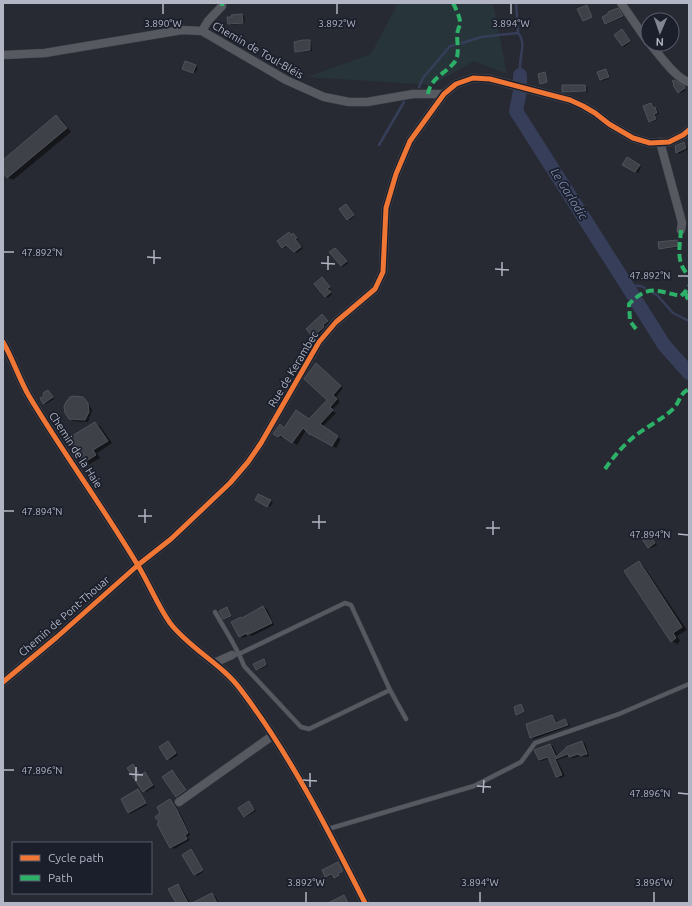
<svg xmlns="http://www.w3.org/2000/svg" width="692" height="906" font-family="Ubuntu,sans-serif">
<style>
.green{fill:#27343a}
.shadow{fill:#0007}
.lines{fill:none;stroke-linecap:round;stroke-linejoin:round}
.stream{stroke:#363e59;stroke-width:2.5}
.river{stroke:#363e59;stroke-width:14}
.building{fill:#3f4148;stroke:#4f525a}
.lane-casing{stroke:#43454c;stroke-width:5}
.street-casing{stroke:#43454c;stroke-width:9}
.lane{stroke:#575961;stroke-width:4}
.street{stroke:#575961;stroke-width:8}
.quiet{stroke:#2db169;stroke-width:4;stroke-dasharray:8 4;stroke-linecap:butt}
.cycleway-casing{stroke:#1b1f2c;stroke-width:8}
.cycleway{stroke:#f07635;stroke-width:5}
.ticks{fill:none;stroke:#b1b5c4;stroke-width:1.5}
.labels{text-anchor:middle;stroke-width:3.5;stroke-linejoin:round;paint-order:stroke}
.street-label{font-size:11px;fill:#b1b5c4;stroke:#1b1f2c}
.water-label{font-size:12px;font-style:italic;fill:#7b86aa;stroke:#1b1f2c}
.ticks-label{font-size:10px;text-anchor:middle;fill:#b1b5c4;stroke:#1b1f2c;stroke-width:3.5;stroke-linejoin:round;paint-order:stroke}
</style>
<rect width="100%" height="100%" fill="#272a32"/>
<path class="green" d="M394,3H493L507,74L474,61L432,85L307,77L371,54L396,7Z"/>
<path class="shadow" d="M618,9L624,17L607,24L605,23Z
M242,15L244,16L245,23L231,25L229,23Z
M622,30L631,42L624,47L622,46Z
M309,41L311,42L312,51L298,52L296,51Z
M196,66L198,67L195,73L186,69Z
M606,70L608,71L610,78L603,81L601,79Z
M676,82L686,90L681,93L679,92Z
M585,86L587,87L588,92H565L563,91Z
M651,104L654,108L657,109L659,114L656,115L657,120L652,122L650,121Z
M56,116L61,119L71,132L13,180L8,177L3,171V161Z
M684,143L686,144L688,149L679,154L677,152Z
M627,158L641,167L638,173L623,164Z
M346,206L355,216L350,220L348,219Z
M289,233L292,235L293,234L298,239L297,241L303,248L297,253L288,245L285,248L283,247Z
M677,241L679,242L680,247L662,249L660,248L659,243Z
M337,251L348,263L343,267L341,265Z
M324,280L331,288L329,290L332,294L328,298L326,296Z
M323,316L329,322L325,326V328L315,338L307,329Z
M316,364L343,388L336,397L340,402L332,410L336,413L322,427L341,439L336,448L315,435L314,436L310,434L306,430L297,445L284,436L282,438L274,433L280,425L285,429L309,420L328,400Z
M48,391L54,399L46,404L44,403Z
M80,397L88,402L92,410L88,422L73,421L70,418Z
M95,423L100,426L112,443L97,453L100,458L88,465L77,458V452Z
M259,495L273,502L270,507L256,499Z
M649,535L657,545L651,548L644,539Z
M639,562L643,565L687,630L677,636L680,641L677,644L672,641Z
M263,607L267,609L274,625L252,636L250,635L243,638L240,636L256,612Z
M227,608L229,609L232,617L226,619L224,618Z
M264,660L268,666L258,670L256,669Z
M552,716L555,718L558,723L565,720L568,722L570,726L534,739L531,737Z
M168,742L178,755L170,760L167,759Z
M582,742L585,743L589,756L584,757L581,756L573,758L569,756L557,760L565,776L560,778L557,776L549,758L542,761L539,760L550,745L553,746L558,757Z
M133,765L141,775L145,773L147,774L155,787L146,792L129,768Z
M172,772L176,774L188,793L180,799L177,797L164,777Z
M138,790L140,792L147,805L130,814L128,812Z
M170,800L173,802L180,813L190,835L187,837L190,840L174,849L171,847L161,813Z
M249,803L256,811L246,817L244,816Z
M191,850L193,852L204,871L197,876L195,874Z
M338,863L340,865L343,872L334,876L333,875L328,877L326,876Z
M178,885L181,887L190,903H177Z
M212,894L215,896L219,903H194Z"/>
<g class="lines">
<path class="stream" d="M516,3L518,33C527,43 519,57 520,69
M462,43L481,37L518,33
M419,87L423,78L450,46L454,45
M379,145L404,102
M626,285L641,286L645,288
M653,293L657,295L673,313L689,321"/>
<path class="river" d="M520,82V75
M520,91L516,111L633,295
M637,302L664,345L689,373"/>
</g>
<path class="building" d="M587,5L592,17L583,21L577,9Z
M618,8L623,16L605,24L602,17L608,14V12Z
M242,14L243,23L228,24L227,17H232L231,15Z
M622,29L630,41L622,46L614,35Z
M303,40H310V50L295,52L294,42Z
M185,61L196,65L193,73L182,69Z
M606,69L609,77L600,80L597,72Z
M545,72L547,82L540,84L538,74Z
M674,80L684,86L685,88L678,93L673,85L674,84L672,81Z
M562,85H585L586,91L562,92Z
M651,103L653,108L655,107L657,113L654,114L656,119L649,122L643,106Z
M56,115L67,128L7,178L3,173V160Z
M684,142L686,148L676,153L675,146Z
M627,157L640,165L635,172L622,165Z
M346,204L354,215L347,220L339,209Z
M289,232L291,235L293,233L297,238L295,239L301,247L294,252L286,245L282,248L277,241Z
M677,240L678,246L659,249L658,242Z
M335,248L347,261L341,266L329,252Z
M322,277L330,287L327,289L331,292L325,297L314,284Z
M322,314L328,321L323,325L324,327L313,337L306,329Z
M316,363L341,386L333,395L337,399L330,407L333,410L320,424L338,436L332,446L310,434V435L303,428L292,443L280,435L278,437L273,434L280,424L284,428L296,410L309,419L327,400L304,379Z
M48,390L53,397L43,404L40,398L44,396L43,393Z
M74,396L83,397L88,403L89,412L85,420L69,419L65,413L64,407L66,402L70,397Z
M95,422L108,441L93,450L96,455L83,463L79,457L76,459L73,454L76,452L67,439Z
M258,494L271,500L267,507L255,500Z
M649,534L655,543L648,548L642,539Z
M639,561L682,627L673,633L676,638L671,642L624,571Z
M263,606L272,623L247,635V633L239,637L231,622L241,617L242,618Z
M227,607L231,616L223,619L219,611Z
M264,659L266,665L256,670L253,664Z
M521,704L524,711L516,715L514,707Z
M552,715L556,723L565,719L568,725L530,738L526,724Z
M168,741L176,753L167,760L159,747Z
M582,741L587,754L580,756L579,754L569,757L568,754L555,759L562,775L556,777L548,757L539,760L534,750L550,744L556,757L566,748V747Z
M133,764L140,775L145,772L153,785L143,792L127,768Z
M172,770L186,790L176,797L162,777Z
M138,789L146,803L128,813L121,799Z
M170,799L177,810L188,833L185,835L187,839L170,848L157,824L159,822L155,817L160,813L157,807Z
M249,801L254,810L244,817L238,808Z
M191,849L203,870L194,875L182,855Z
M338,862L342,869V872L338,873L339,875L334,878L332,874L325,877L322,870Z
M178,884L188,903H176L168,889Z
M212,893L217,903H192Z
M344,895L348,903H328Z"/>
<g class="lines">
<g class="lane-casing">
<path id="lane" d="M215,612C225,630 237,647 244,666L301,727L309,729L390,690
M232,655L239,654L345,603L351,605L390,690L406,719
M328,829L474,786L521,762L535,743L619,714L689,684"/>
</g>
<g class="street-casing">
<path id="street" d="M621,3L648,42
M202,31L208,21L222,6
M650,44C659,54 676,79 689,82
M3,55L45,53L182,30L202,31L286,80L324,97L349,102H367L413,94H444
M660,142L680,215L682,223L681,230
M3,342C13,359 19,379 29,396C63,453 103,507 137,564C149,583 157,605 170,623C190,649 222,664 241,690C291,756 328,830 365,903
M214,663L232,655
M3,682L57,637L138,565L171,539L230,483L248,462L261,443L319,342L336,322L375,289L383,272L386,208L396,174L410,141L444,94L456,84L473,78L490,79L570,100L583,106L595,113L609,124L633,138L650,143L669,142L683,135L689,130
M179,802L272,736"/>
</g>
<use href="#lane" class="lane"/>
<use href="#street" class="street"/>
<path class="quiet" d="M222,6V3
M428,94C430,79 444,74 453,64C462,55 455,40 458,30C459,26 461,25 460,21C459,15 456,9 453,3
M681,230C680,247 675,262 689,276
M685,292L689,302
M636,329L630,321L629,304C649,284 656,291 681,296L685,292L689,286
M605,469C612,459 620,449 629,441C643,428 661,421 674,408C681,400 679,394 689,389"/>
<g class="cycleway-casing">
<path id="cycleway" d="M3,342C13,359 19,379 29,396C63,453 103,507 137,564C149,583 157,605 170,623C190,649 222,664 241,690C291,756 328,830 365,903
M3,682L57,637L138,565L171,539L230,483L248,462L261,443L319,342L336,322L375,289L383,272L386,208L396,174L410,141L444,94L456,84L473,78L490,79L570,100L583,106L595,113L609,124L633,138L650,143L669,142L683,135L689,130"/>
</g>
<use href="#cycleway" class="cycleway"/>
</g>
<path class="ticks" d="M163,14V4M337,14V4M511,14V4M4,252H14M147,257L161,258M321,263L335,264M154,264V250M495,269L509,270M328,270V256M502,276V262M678,276H688M4,511H14M138,516H152M312,522H326M145,523V509M486,528H500M319,529V515M678,534L688,535M493,535V521M4,770H14M129,774L143,775M303,780L317,781M136,781V767M477,786L491,787M310,787V773M483,793L484,780M678,793L688,794M306,902V892M480,902V892M654,902V892"/>
<g class="labels">
<g class="street-label">
<text transform="translate(258 50) rotate(30)" y="4">Chemin de Toul-Bléis</text>
<text transform="translate(293 369) rotate(-59)" y="4">Rue de Kerambec</text>
<text transform="translate(76 450) rotate(57)" y="4">Chemin de la Haie</text>
<text transform="translate(64 616) rotate(-41)" y="4">Chemin de Pont-Thouar</text>
</g>
<g class="water-label">
<text transform="translate(569 194) rotate(58)" y="4">Le Garlodic</text>
</g>
</g>
<g class="ticks-label">
<text x="163" y="27">3.890°W</text>
<text x="337" y="27">3.892°W</text>
<text x="511" y="27">3.894°W</text>
<text x="42" y="256">47.892°N</text>
<text x="650" y="279">47.892°N</text>
<text x="42" y="515">47.894°N</text>
<text x="650" y="538">47.894°N</text>
<text x="42" y="774">47.896°N</text>
<text x="650" y="797">47.896°N</text>
<text x="306" y="886">3.892°W</text>
<text x="480" y="886">3.894°W</text>
<text x="654" y="886">3.896°W</text>
</g>
<rect width="692" height="906" fill="none" stroke="#b1b5c4" stroke-width="8"/>
<rect x="12" y="842" width="140" height="52" fill="#1b1f2c" stroke="#575b69"/>
<rect x="20" y="855" width="20" height="6" fill="#f07635" stroke="#575b69"/>
<text x="48" y="862" font-size="12" fill="#b1b5c4">Cycle path</text>
<rect x="20" y="875" width="20" height="6" fill="#2db169" stroke="#575b69"/>
<text x="48" y="882" font-size="12" fill="#b1b5c4">Path</text>
<g transform="translate(660 32) rotate(182)"><circle r="19" fill="#1b1f2c" stroke="#575b69"/>
<path d="M0-3L7 15L0 10L-7 15Z" fill="#818491"/>
<text y="-6" font-size="11" font-weight="bold" text-anchor="middle" fill="#b1b5c4">N</text>
</g>
</svg>
